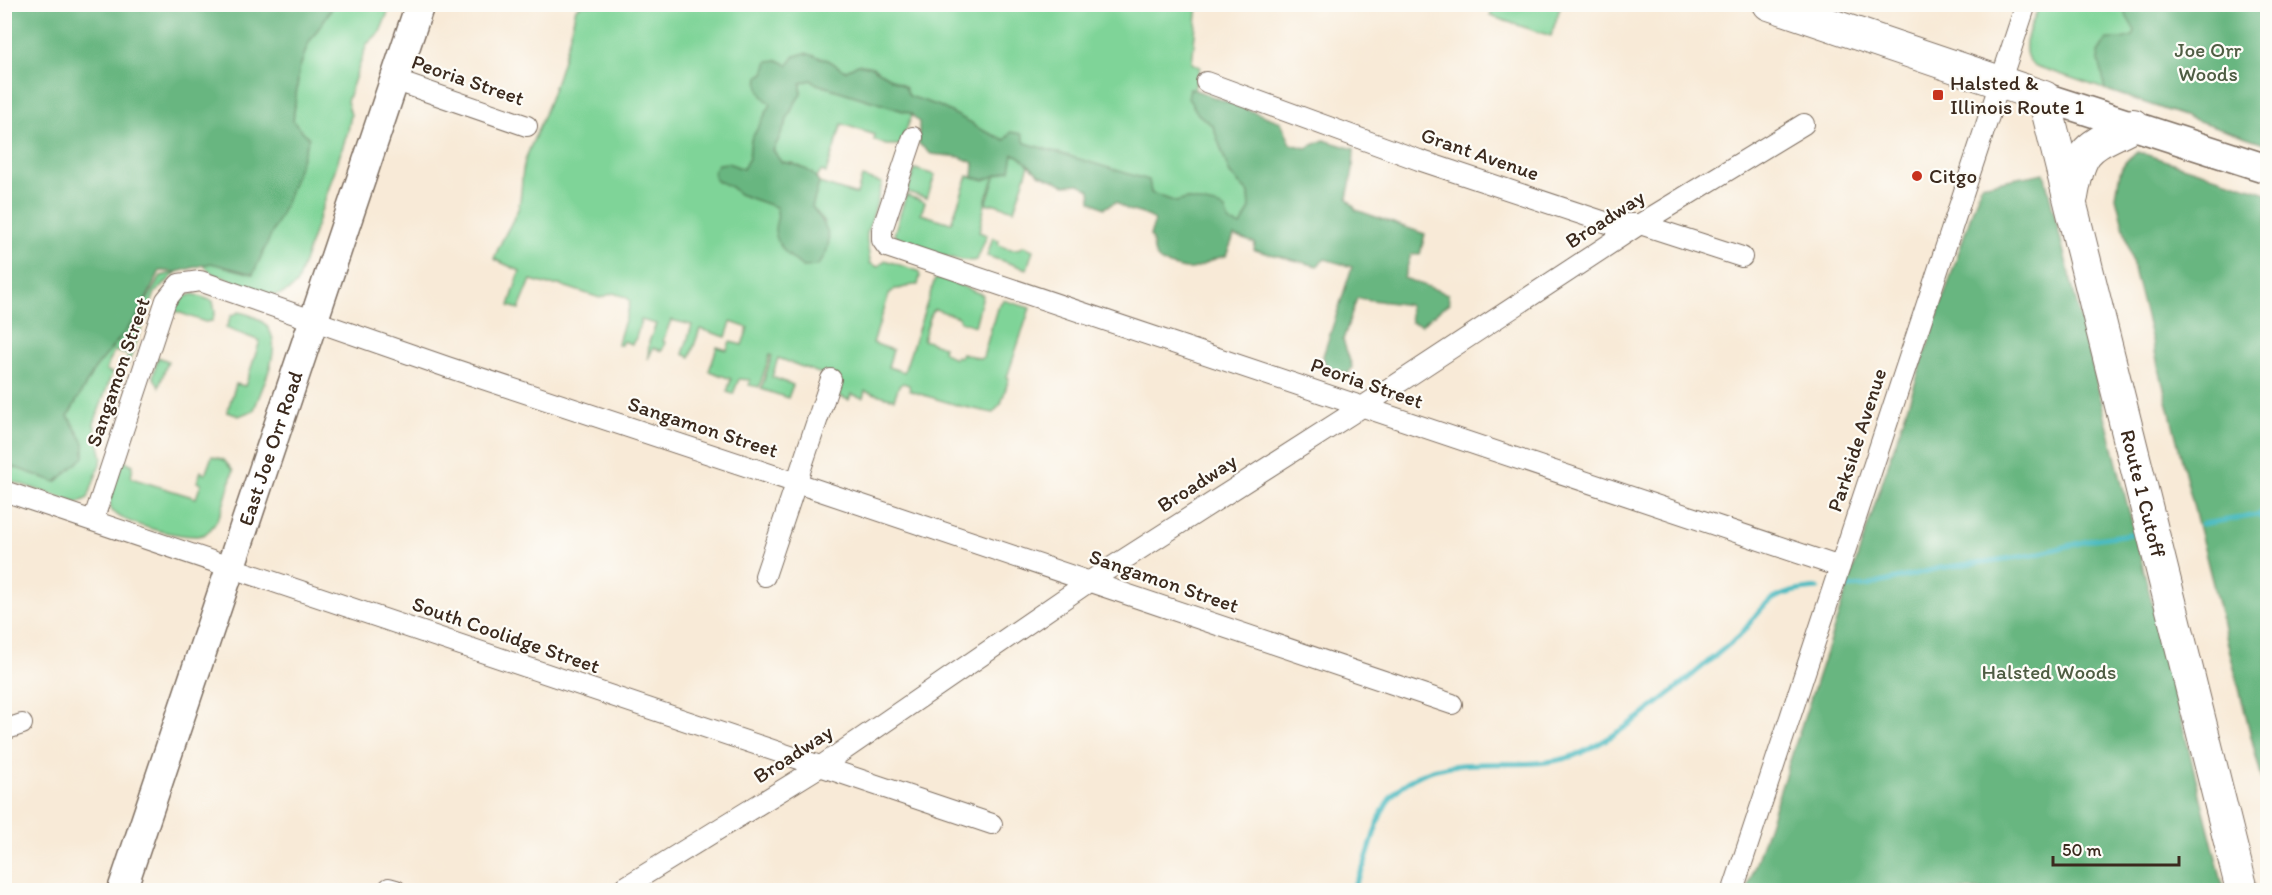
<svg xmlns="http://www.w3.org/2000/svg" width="2272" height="895" font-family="Itim,sans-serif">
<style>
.green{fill:#7fd498;stroke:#5d7f5b;stroke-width:1.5}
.forest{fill:#67b680;stroke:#51704f;stroke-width:1.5}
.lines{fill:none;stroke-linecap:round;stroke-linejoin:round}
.stream{stroke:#4cbbc1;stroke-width:5}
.street-casing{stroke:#7d6d5f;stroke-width:22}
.secondary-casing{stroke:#7d6d5f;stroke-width:31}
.primary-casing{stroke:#7d6d5f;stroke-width:34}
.street{stroke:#fff;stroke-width:20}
.secondary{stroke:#fff;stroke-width:28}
.primary{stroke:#fff;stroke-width:32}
.poi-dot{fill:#c8321e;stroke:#fdfcf7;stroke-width:2}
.labels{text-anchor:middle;stroke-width:4.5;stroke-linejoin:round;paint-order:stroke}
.park-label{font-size:21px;fill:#4f5d43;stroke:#fdfcf7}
.street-label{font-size:21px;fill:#3b2a1e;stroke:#fdfcf7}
.poi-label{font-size:21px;fill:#3b2a1e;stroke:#fdfcf7;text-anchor:start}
</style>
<rect width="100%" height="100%" fill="#fdfcf7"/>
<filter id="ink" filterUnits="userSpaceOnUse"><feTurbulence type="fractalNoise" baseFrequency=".0167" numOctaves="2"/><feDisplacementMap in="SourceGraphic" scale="12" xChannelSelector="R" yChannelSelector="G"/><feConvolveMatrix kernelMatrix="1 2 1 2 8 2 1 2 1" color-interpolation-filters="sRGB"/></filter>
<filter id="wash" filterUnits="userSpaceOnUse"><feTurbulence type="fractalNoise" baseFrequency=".008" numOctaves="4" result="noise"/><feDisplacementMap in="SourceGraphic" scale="24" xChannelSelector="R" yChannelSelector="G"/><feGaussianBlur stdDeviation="1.35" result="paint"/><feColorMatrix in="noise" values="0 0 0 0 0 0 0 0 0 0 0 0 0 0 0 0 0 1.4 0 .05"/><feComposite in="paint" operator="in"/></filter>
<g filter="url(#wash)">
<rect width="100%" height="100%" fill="#f8ead7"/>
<path class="green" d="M334,5H391L380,32L367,44L347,101L351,115L348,131L297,283C277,308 250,288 228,279C222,276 214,276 210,272C207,269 206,267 203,265L211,263L253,274L293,122L299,70L308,44Z
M582,5H1198L1192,63L1200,67L1194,89L1190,88L1198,114L1213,126L1230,174L1249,193L1250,208L1241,227L1229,223L1225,210L1187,199L1176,202L1151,193L1149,180L1025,143L1011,132L1005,140L975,127L972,123L939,106L909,96L905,87L872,67L858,64L845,71L828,60L772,104L751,140L749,158L743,169L728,163L716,180L731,187L739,194L776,207L779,218L825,222L812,207L819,183L854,194H857L862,177L882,183C878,199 874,215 868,229C864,240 870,252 870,263L878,267L885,260L918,271L920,276L918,285C908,284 902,290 895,289L889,294L873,343L893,350L888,367L904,372L935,279L947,280L983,295L975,326L960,321L958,317L935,309L932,311L923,340L944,347L943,351L954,359L956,356L960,357L962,353L981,359L983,357L997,308L1003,300L1030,308L1007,377L1009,378L1001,404L993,413L960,406L910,391L909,385L903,383L899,386L894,399L865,391L863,398L851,394L849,400L834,394L838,380L778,358L772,377L793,385L788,398L761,389L772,356L770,355L759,387L749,385L750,380L739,379L733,394L727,392L731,379L709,371L717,347L727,350L730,342L742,345L748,328L731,322L726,337L700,329L690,357L683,354L692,325L671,320L663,341L665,342L662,351L653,348L648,359L649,342L656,324L641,320L636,338L632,344L623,341L621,345H618C620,330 628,317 630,301L626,297L613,293L600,298L560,285H549L531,280L519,309L509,306L520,271L494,259C500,241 511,226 518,209C524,191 519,173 527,155C548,108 566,59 576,8Z
M1493,5V4L1561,5L1551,36L1490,16Z
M2040,5H2267V144L2033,65C2016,50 2033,22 2040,5Z
M811,80L817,84L910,113L912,115L900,145H886L874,140L875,135L842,124L826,173L822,171L816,177L793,163L781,162L773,150C784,132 788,110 801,94V83Z
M1012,154L1019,156L1029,165L1014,210L995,204H986L995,177L987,195L979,232L987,235L977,260C963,264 903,246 894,234L906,195L925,202L921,214L951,223L968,176C996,183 997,175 1012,154Z
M915,169L935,175L927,198L907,192Z
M993,237L999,241L998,244C1004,249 1018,251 1024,246L1033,250L1027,269L987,256Z
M177,272L155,293L128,364H126L128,355L114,351L106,370L112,373L94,424L102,458L88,498L78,503L5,479V464L56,482L84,443L68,416L94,370L137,317L161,276Z
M193,294L213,301L215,312L212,321L205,322L172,310L182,298Z
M239,312C297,324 267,373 254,410L239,416L227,412L236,384L245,386L260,341L226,328L231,316Z
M158,357L168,361L159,387L153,376Z
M212,456L224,460L233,471C227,490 223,522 205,534C192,542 116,523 111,509C106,495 119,473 123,460L133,465L131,478L196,498L201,484L197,482L201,471L205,475Z"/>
<path class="forest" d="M5,4L334,5L308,44L299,70L293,121L309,138L286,203L253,274L211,263L177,272L160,271L137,317L94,370L68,416L84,443V457L56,482L5,464Z
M2124,5H2267V144L2104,89C2105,76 2099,66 2098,53L2107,39H2121L2133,36L2135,31L2123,10Z
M805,53L828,60L845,71L858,64L872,67L905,87L909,96L939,106L972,123L975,127L1005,140L1011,132L1022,134L1025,143L1149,180L1151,193L1176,202L1187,199L1219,206L1225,210L1229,222L1241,226L1250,208L1249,193L1230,174L1213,126L1198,114L1188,98L1190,88L1281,122L1291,144L1306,148L1324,140L1354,149L1353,170L1347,198L1356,210L1425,234L1420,255L1411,254L1404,278L1448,294L1449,303L1421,325L1411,322L1409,305L1357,298L1343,340L1352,367L1348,374L1326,367L1323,356L1352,267L1325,259L1317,266L1254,250L1255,243L1234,236L1226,256C1201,259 1202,276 1173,266C1169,265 1163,263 1160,261C1151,254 1155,243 1150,235L1155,221C1144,210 1130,215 1116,202L1104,208L1091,201L1090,190L1079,184L1065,185L1039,174L1019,156L1013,154L1010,170L984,180L973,177L974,163L960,157L931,154L919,144V122L910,113L817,84L811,80L801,83V94C788,110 784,132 773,150L781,162C796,164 813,169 819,183L812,207C829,228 837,243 817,266L803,267C791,258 776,247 775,230C775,220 780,220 776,207L739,194L731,187L715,180L714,171L718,164L728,163L743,169L749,158L751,140L771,104C760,96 757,90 759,76L764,73L768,61L778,60L788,65L795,56Z
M2138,152L2267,193V800L2116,197C2120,175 2117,164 2138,152Z
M2044,173L2224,890H1747L1981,185Z"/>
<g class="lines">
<path class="stream" d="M2258,515L2268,523
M2202,524L2258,515L2268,505
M1848,587L1867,586L1940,568L2033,555L2095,539L2138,533
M1350,890C1375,861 1370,810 1402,786C1454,745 1526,779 1583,752C1626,731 1665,698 1702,667C1714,656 1728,646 1740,635C1750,625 1758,608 1770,601C1784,592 1803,589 1818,588"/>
</g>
</g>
<g filter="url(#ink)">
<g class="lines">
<g class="street-casing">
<path id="street" d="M394,80L527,126
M1206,82L1419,160L1611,224H1640L1742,257
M913,137L882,230V240L887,247L1840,567
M4,491L992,824
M93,521L166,300L179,284L200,281L447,367L797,483L1452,704
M765,576L831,379
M4,730L22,724
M389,888L396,890
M620,890L821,766L1090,581L1362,407L1640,224L1804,124
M1733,890L2026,4"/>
</g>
<g class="secondary-casing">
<g id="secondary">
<path d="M2044,97L2268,169"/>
<path id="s1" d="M122,890L420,4"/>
</g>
</g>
<g class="primary-casing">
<g id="primary">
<path id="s2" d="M1769,4L2044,97L2242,890"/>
<path d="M2072,197C2081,144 2088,148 2133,125"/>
</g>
</g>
<use href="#street" class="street"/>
<use href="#secondary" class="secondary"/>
<use href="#primary" class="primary"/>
</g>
</g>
<g class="poi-dot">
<rect x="1932" y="89" width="12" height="12" rx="3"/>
<circle cx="1917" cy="176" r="6"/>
</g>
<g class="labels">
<g class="park-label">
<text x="2208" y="57">Joe Orr<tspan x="2208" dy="24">Woods</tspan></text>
<text x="2049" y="679">Halsted Woods</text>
</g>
<g class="street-label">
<text transform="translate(468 80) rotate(19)" y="7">Peoria Street</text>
<text transform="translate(1480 154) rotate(19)" y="7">Grant Avenue</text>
<text transform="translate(1605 219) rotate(-33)" y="7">Broadway</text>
<text transform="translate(118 372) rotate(-71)" y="7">Sangamon Street</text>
<text transform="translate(1367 383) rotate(19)" y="7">Peoria Street</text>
<text transform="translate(703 427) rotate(18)" y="7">Sangamon Street</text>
<text transform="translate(1857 440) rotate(-72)" y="7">Parkside Avenue</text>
<text dy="7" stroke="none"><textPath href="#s1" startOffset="466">East Joe Orr Road</textPath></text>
<text transform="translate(1197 483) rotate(-33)" y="7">Broadway</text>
<text dy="7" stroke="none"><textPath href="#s2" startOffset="699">Route 1 Cutoff</textPath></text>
<text transform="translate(1164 581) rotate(19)" y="7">Sangamon Street</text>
<text transform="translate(506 635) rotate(19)" y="7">South Coolidge Street</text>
<text transform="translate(793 754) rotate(-33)" y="7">Broadway</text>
</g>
<g class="poi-label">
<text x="1950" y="90">Halsted &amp;<tspan x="1950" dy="24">Illinois Route 1</tspan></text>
<text x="1929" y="183">Citgo</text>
</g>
</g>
<rect width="2272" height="895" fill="none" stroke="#fdfcf7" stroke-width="24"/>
<path d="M2053 856v9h126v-9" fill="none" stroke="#3b2a1e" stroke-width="3"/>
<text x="2062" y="856" font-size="18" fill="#3b2a1e" stroke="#fdfcf7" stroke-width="4.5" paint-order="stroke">50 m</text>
</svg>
